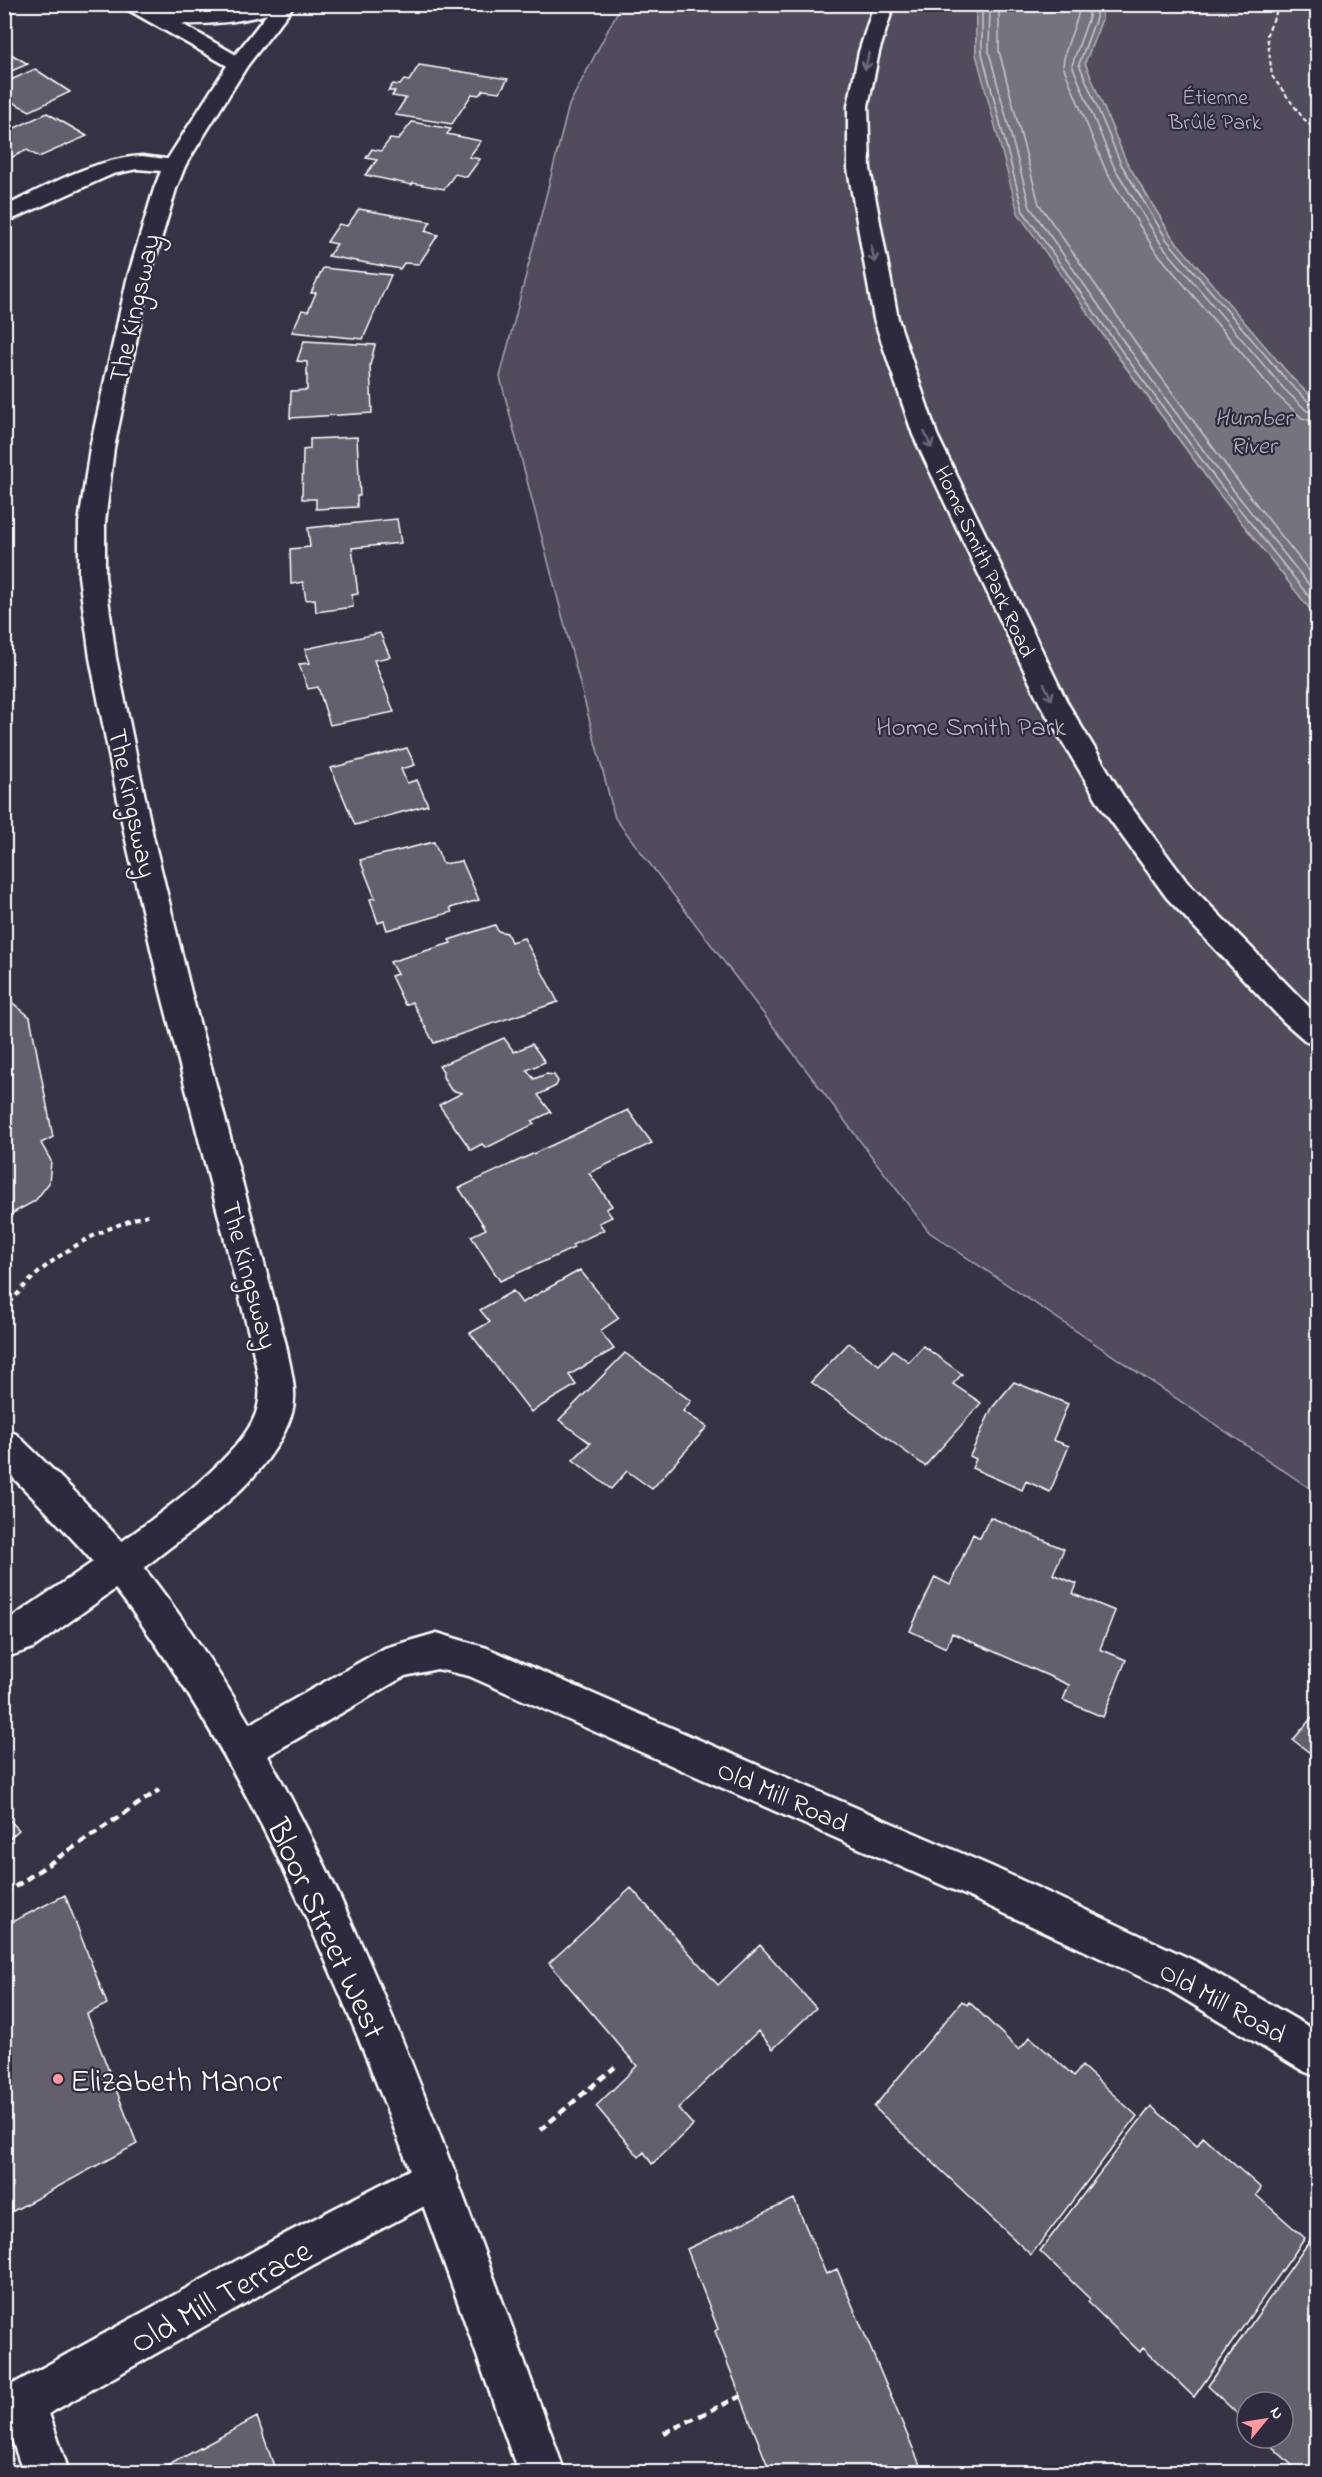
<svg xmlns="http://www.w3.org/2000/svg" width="1322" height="2477" font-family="'Indie Flower',sans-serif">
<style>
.green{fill:#514c5c;stroke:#a8a6ae;stroke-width:1.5}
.water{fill:#76737f;stroke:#adabb2;stroke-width:1.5}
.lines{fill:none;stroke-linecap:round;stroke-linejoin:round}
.shore{stroke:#c8c7cc;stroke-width:1.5}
.building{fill:#635f6d;stroke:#fff;stroke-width:1.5}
.service-casing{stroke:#fff;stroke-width:5}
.minor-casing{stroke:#fff;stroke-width:5}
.tertiary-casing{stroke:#fff;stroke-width:5}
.primary-casing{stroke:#fff;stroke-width:5}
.path-far2{stroke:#fff;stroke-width:2;stroke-dasharray:4.5 3;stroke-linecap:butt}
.path-far1{stroke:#fff;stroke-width:4;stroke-dasharray:5 4.5;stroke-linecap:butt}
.path{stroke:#fff;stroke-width:4.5;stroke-dasharray:8 5;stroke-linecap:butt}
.service{fill:#2f2a3d;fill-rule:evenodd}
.minor{fill:#2f2a3d;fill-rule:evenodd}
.tertiary{fill:#2f2a3d;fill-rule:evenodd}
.primary{fill:#2f2a3d;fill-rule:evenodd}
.oneway{stroke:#6d6a77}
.poi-dot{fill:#ff9aa2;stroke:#2f2a3d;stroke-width:2}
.labels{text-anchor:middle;stroke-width:4.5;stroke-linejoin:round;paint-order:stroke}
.far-park-label{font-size:22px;fill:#b9b7be;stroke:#2f2a3d}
.far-street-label{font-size:22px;fill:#fff;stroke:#2f2a3d}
.far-water-label{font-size:24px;font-style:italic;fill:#b4b2b9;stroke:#2f2a3d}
.street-label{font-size:27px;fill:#fff;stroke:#2f2a3d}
.park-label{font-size:27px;fill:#b9b7be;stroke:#2f2a3d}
.near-street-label{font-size:33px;fill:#fff;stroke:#2f2a3d}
.near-poi-label{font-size:33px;fill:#fff;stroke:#2f2a3d;text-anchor:start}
</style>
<rect width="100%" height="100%" fill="#373345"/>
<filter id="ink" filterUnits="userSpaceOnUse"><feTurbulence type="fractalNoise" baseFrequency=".0167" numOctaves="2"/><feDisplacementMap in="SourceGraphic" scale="12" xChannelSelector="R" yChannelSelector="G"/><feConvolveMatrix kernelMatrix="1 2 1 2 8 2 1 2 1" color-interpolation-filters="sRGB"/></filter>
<g filter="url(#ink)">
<path class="green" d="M621,5H976V54L994,117L1069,285L1118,357L1216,490L1317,618V1493L929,1232L615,818L500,377L569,105Z
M1102,5H1317V402L1293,379L1172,237L1126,161L1085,63L1102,19Z"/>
<path class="water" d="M976,5H1102V19L1085,63L1126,161L1172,237L1293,379L1317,402V618L1216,490L1118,356L1018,213L976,54Z"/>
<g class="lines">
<path class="shore" d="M982,4V53L1023,211L1123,353L1221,486L1318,608
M990,4L989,52L1030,207L1129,349L1226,481L1318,596
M999,4V51L1039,204L1136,343L1234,476L1318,582
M1080,4C1078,26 1064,44 1063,66L1106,171L1154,249L1277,395L1302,418L1318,423
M1089,4V17L1072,65L1114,167L1161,244L1284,389L1307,411L1318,414
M1096,4V18L1079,64L1121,164L1167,240L1289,383L1311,404L1318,406"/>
</g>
<path class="building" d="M4,50L28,64L4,74Z
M419,65L508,79L500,92L483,90L479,95L472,94L452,124L395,115L406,98L392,96L395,91H388L393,84L400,85L404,80L409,81Z
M35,69L70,92L30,111L4,98V83Z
M47,113L87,136L39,157L27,150L4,161V133Z
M412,122L451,129L447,134L481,141L469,157L480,159L467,177L455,174L444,189L413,183L412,185L365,175L377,160L366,158L372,149L381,151L390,139L398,140Z
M359,209L431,222L425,231L438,235L419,264L404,263L400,269L328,256L337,244L327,242L339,224L347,226Z
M323,268L391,275L363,339L292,332L302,310L308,311L316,293H311Z
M304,341L375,345L370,365L372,413L290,418L291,391L307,390V362L297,361Z
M357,437L360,496H357V507L316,509V499H302L303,450L310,449V439Z
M397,519L401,543L352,548L358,594L352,595L353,607L316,612L315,599L306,600L303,582L291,584L290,549L310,547L308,528Z
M380,633L390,657L374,660L394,712L330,725L318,687L308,689L299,664L310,663L305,649Z
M407,748L415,765L401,769L407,783L417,780L428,805L355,825L331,768Z
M434,842L443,864L462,861L479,900L450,908L452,912L387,930L384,921L378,923L370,899L375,898L360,860Z
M495,925L498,931L507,933L511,942L524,938L558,1002L434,1043L412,1002L405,1005L391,976L397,974L390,962L451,943L449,940Z
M4,996L30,1017L53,1137L41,1143L51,1161L49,1183L35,1201L11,1214L4,1215Z
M504,1038L514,1052L532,1044L545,1062L527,1070L534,1079L546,1074L554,1075L558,1081L556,1086L538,1095L551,1112L532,1121L534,1124L486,1148L482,1144L471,1150L439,1105L462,1093L451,1090L443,1077V1071L439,1066Z
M628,1110L652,1143L589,1173L612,1206L606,1209L612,1217L599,1223L604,1230L572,1245L574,1248L500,1281L471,1236L486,1229L459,1188Z
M580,1270L619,1318L600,1331L614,1349L569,1375L576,1385L531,1412L470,1333L490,1322L480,1310L513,1291L522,1303Z
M849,1343L879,1365L893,1350L909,1362L923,1346L962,1374L953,1384L981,1403L925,1466L811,1382Z
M625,1353L691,1401L683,1411L707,1427L652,1489L627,1471L611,1489L573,1460L590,1443L559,1420Z
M1014,1382L1068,1404L1053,1440L1069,1446L1050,1492L1026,1481L1022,1490L972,1468L976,1459L970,1456L992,1408Z
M990,1517L1064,1549L1053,1574L1077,1584L1073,1594L1115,1611L1100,1649L1126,1660L1103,1717L1063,1700L1069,1685L952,1633L946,1648L910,1631L935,1577L950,1585L973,1534L980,1538Z
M1318,1710V1759L1293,1740Z
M4,1814L19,1830L4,1843Z
M631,1888L718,1985L760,1945L816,2008L773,2049L758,2031L678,2108L693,2125L652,2164L644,2152L639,2157L596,2106L637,2066L549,1963Z
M65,1895L107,2004L87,2014L137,2144L4,2216V1926Z
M962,2001L967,2005L969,2002L1019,2050L1030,2037L1074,2076L1082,2066L1137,2116L1031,2255L874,2107Z
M1151,2106L1197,2146L1203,2137L1261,2188L1256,2195L1305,2238L1194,2397L1143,2348L1140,2352L1088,2302L1090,2299L1040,2251Z
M794,2199L826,2274L837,2269L923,2472H775L773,2467L769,2469L715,2331L718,2329L687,2249Z
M1318,2229V2472H1299L1263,2438H1283V2402H1247V2423L1208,2386Z
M257,2417L276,2472H156Z"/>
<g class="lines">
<g class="service-casing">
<path id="service" d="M119,1548L132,1553L137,1565L132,1577L33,1648L4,1658V1623L106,1553Z
M24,2380L40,2387L69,2472H23C15,2447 0,2413 8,2387Z"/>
</g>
<g class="minor-casing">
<path id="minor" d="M122,4H147L245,60L248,64L245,68L238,70L231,68L125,8Z
M874,4H894L879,52L868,106L870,169L898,319L937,435L1068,704L1123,796L1187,882L1318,1016V1046L1307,1042L1283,1021L1167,898L1103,810L1040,704L913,435L874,319L848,169V106L859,52Z
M142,156L182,161L185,166L182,171L174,172L137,169L113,174L4,223V207C47,186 93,159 142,156Z
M437,1633L487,1648L993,1867L1197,1962L1318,2032V2077L1303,2071L1169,1990L965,1895L469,1676L437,1669L405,1676L257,1762L243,1768L229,1762L224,1749L229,1736L385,1648Z
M436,2156L451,2162L457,2177L451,2192L313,2265L20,2430L4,2437V2389L283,2235Z"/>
</g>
<g class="tertiary-casing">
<path id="tertiary" d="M256,4H295L247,66L185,166L176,189L149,280L114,448L105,523V576L116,658L153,836L191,992L286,1345C290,1367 298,1391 292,1413C273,1472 216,1513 168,1549C152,1561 138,1575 119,1582L106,1577L101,1565L106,1553C147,1523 240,1460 256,1413C264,1391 256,1367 252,1345L161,992L125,836L90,658L79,576V523L90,448L127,280L154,189L163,166L228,64L267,14C229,25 193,26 154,22L147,20L144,16L147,12L154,10L215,12Z"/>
</g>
<g class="primary-casing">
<path id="primary" d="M4,1430L16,1434C65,1481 113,1528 155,1582C292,1762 382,1982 462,2193C485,2254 508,2315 530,2377C541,2409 555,2441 564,2472H518C446,2269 378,2065 284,1870C239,1778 189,1687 127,1604C90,1555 48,1512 4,1469Z"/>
</g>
<path class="path-far2" d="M1280,4L1267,34L1272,76L1303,118L1318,133"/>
<path class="path-far1" d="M10,1303C46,1257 95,1230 151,1214"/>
<path class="path" d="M4,1894L159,1790
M4,1905L7,1921
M540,2130L615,2067
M664,2433L741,2396"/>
<use href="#service" class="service"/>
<use href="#minor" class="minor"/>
<use href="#tertiary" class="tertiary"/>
<use href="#primary" class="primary"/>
</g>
<defs><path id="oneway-shaft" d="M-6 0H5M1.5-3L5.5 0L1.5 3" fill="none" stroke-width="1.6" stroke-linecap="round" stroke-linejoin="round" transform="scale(1.5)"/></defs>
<g class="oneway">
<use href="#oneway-shaft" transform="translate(867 61) rotate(102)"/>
<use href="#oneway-shaft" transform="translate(873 254) rotate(78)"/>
<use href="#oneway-shaft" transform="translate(928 440) rotate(66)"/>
<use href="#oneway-shaft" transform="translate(1048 692) rotate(64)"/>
</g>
</g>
<circle class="poi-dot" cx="58" cy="2079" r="6"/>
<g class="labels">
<g class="far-park-label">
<text x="1215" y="104">Étienne<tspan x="1215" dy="25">Brûlé Park</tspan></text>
</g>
<g class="far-street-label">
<text transform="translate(986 561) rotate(65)" y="8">Home Smith Park Road</text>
</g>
<g class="far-water-label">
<text x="1253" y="425">Humber<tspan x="1253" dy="28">River</tspan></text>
</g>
<g class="street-label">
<text transform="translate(134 308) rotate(-77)" y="9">The Kingsway</text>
<text transform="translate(133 803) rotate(78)" y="9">The Kingsway</text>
<text transform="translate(250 1275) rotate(75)" y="9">The Kingsway</text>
<text transform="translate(783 1796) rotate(24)" y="9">Old Mill Road</text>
<text transform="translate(1223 2002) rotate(29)" y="9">Old Mill Road</text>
</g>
<g class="park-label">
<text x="971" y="735">Home Smith Park</text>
</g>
<g class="near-street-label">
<text transform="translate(328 1928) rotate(65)" y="12">Bloor Street West</text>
<text transform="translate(220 2295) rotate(-29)" y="12">Old Mill Terrace</text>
</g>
<g class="near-poi-label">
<text x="70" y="2091">Elizabeth Manor</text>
</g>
</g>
<rect width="1322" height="2477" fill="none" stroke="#2f2a3d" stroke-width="24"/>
<rect x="12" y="12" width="1298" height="2453" fill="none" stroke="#fff" stroke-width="2" filter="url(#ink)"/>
<g transform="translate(1265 2420) rotate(60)"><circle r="28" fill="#2f2a3d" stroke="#827f8b" stroke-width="1.5"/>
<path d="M0-4.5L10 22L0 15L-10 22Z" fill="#ff9aa2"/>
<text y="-9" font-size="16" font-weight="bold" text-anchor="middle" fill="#ffffff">N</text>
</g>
</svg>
